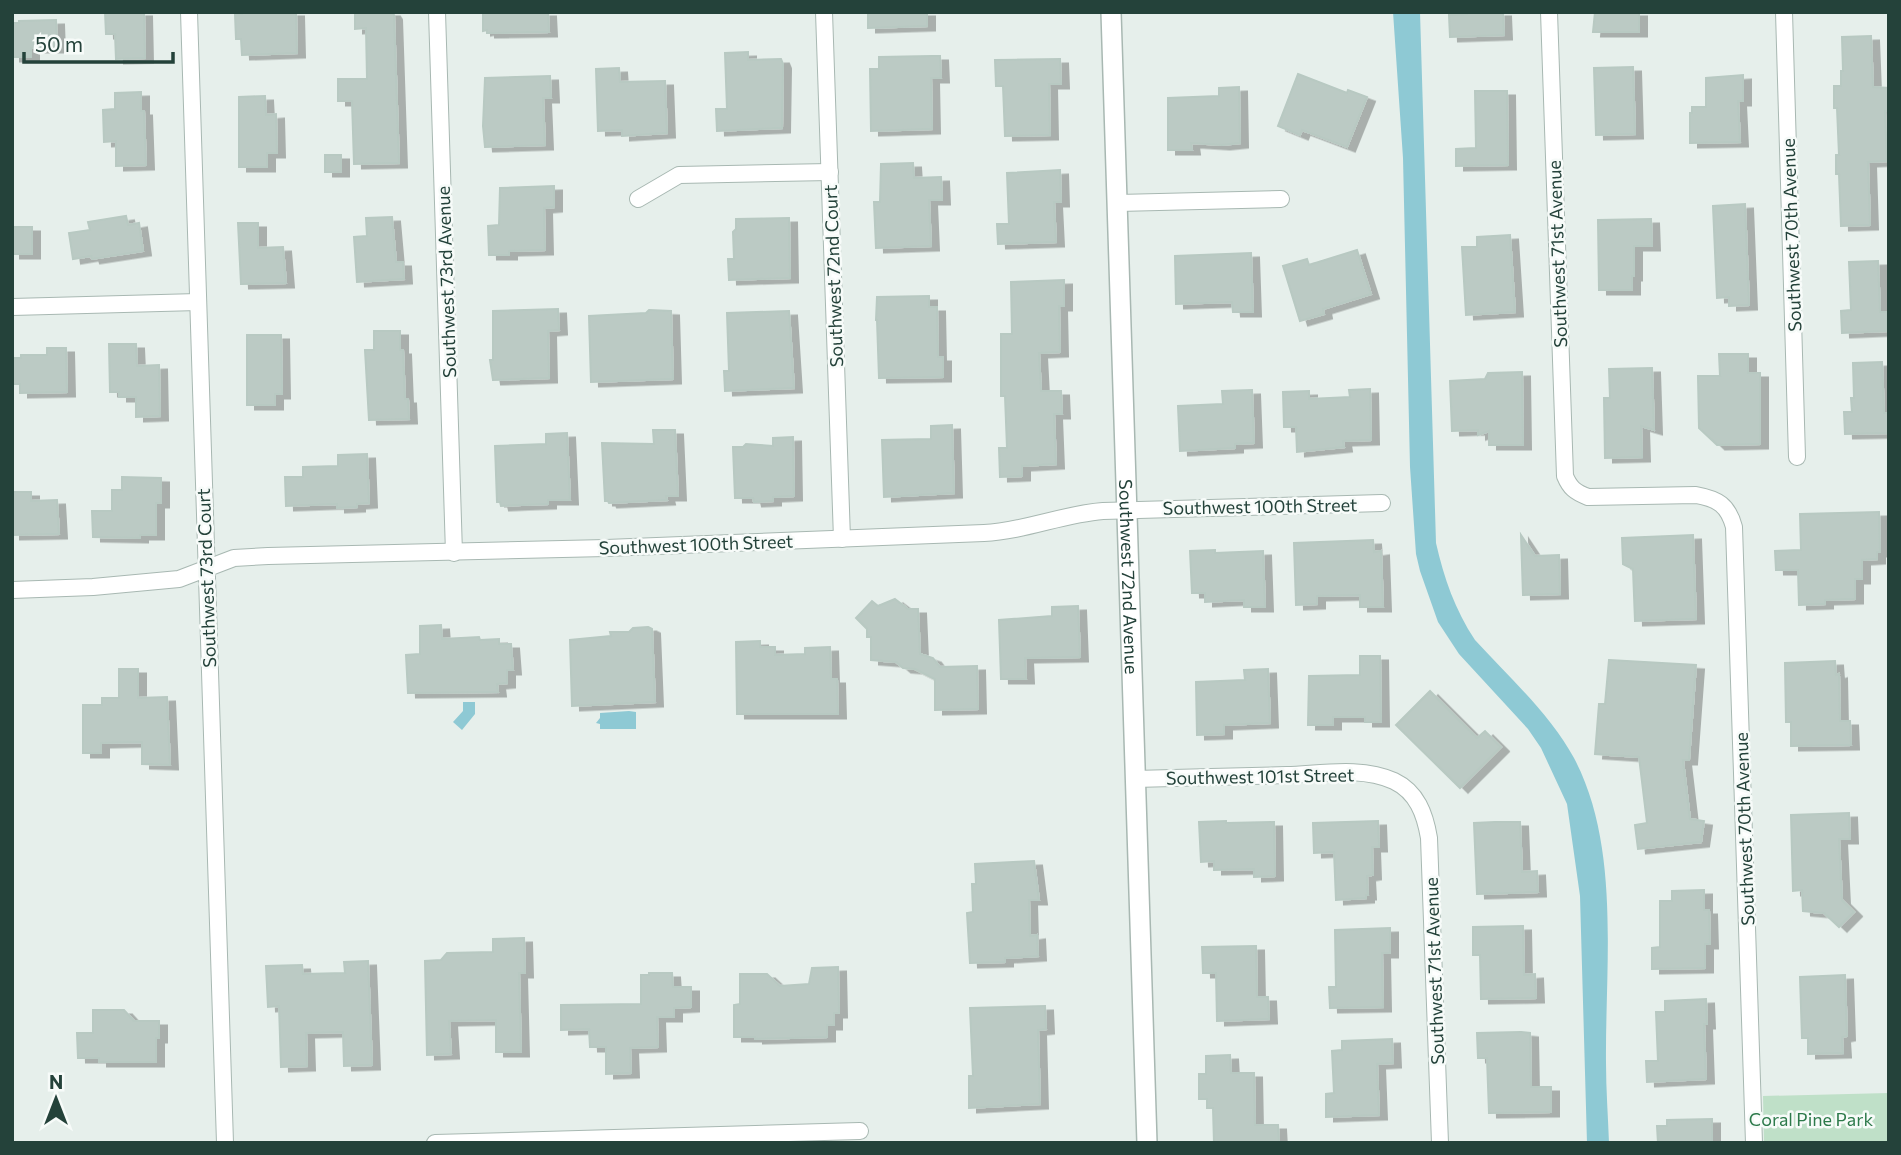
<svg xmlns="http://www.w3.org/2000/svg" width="1901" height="1155" viewBox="0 0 1901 1155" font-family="Commissioner,sans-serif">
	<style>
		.green { fill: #bfe0c8 }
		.water { fill: #8ec9d4 }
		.building { fill: #bbcac4; stroke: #b8c9c2; stroke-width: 2; filter: url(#shadow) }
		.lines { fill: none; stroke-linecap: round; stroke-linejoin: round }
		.minor-casing { stroke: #a8b8b2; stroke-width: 18 }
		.tertiary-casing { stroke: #a8b8b2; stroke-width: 22 }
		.minor { stroke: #fff; stroke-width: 16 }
		.tertiary { stroke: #fff; stroke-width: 19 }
		.labels { text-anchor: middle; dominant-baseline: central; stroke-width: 5; stroke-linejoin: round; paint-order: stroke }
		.street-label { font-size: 18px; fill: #24423a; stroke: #f7fbf9 }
		.park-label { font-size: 18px; fill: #2d7a4b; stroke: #f7fbf9 }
	</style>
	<defs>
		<filter id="shadow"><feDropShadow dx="8" dy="4.5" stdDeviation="0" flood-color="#0004"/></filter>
	</defs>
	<rect width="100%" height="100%" fill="#e6efeb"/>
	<polygon class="green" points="1889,1093 1889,1143 1764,1143 1763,1096"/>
	<g class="water">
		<path d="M1393,12h27l16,531c8,35 19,67 39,97 34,37 75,74 99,118 47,89 31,207 32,305 0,26 2,53 3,80h-22l-7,-247 -13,-92 -26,-56 -13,-19 -69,-75 -21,-32 -18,-51 -4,-17 -6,-87 -7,-309z"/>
		<polygon points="463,702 475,702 475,714 462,730 453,722 463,711"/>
		<polygon points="629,711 636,712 636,729 600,729 600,724 596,723 600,718 600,713"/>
	</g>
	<g class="building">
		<polygon points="105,12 144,12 145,58 116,59 115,34 106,34"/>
		<polygon points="242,12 296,12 297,53 242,55 241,39 236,39 235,14 242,14"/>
		<polygon points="355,12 392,12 394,15 399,163 354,164 352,101 338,101 338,79 367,79 366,28 355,29"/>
		<polygon points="483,12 548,12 549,32 487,33 487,30 483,31"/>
		<polygon points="868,12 927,12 927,26 868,28"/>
		<polygon points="1467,12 1503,12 1504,35 1450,37 1449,15 1467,14"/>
		<polygon points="1595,12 1639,12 1639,32 1593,32"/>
		<polygon points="56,20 57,48 31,48 31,57 12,57 12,23 19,23 19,21"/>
		<polygon points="1871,36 1873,87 1889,88 1889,111 1885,111 1887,161 1868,162 1870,225 1841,226 1839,174 1836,174 1836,155 1839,155 1837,108 1834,108 1834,86 1841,86 1841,71 1843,71 1842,37"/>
		<polygon points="748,52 748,60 781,59 783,64 782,128 717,131 716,109 727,109 725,53"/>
		<polygon points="932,56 940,56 941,78 931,78 932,129 871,131 870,69 879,69 879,57"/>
		<polygon points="1060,59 1061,84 1049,84 1050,135 1005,136 1003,86 996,86 995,60"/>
		<polygon points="1633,67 1635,134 1596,135 1594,68"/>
		<polygon points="619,68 620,82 665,81 667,133 622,136 622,130 598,131 596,69"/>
		<polygon points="1298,74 1347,93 1348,90 1367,97 1347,147 1302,130 1300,135 1278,126"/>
		<polygon points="1743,75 1743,101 1738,101 1740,142 1690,143 1690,113 1692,113 1692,107 1706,107 1706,78"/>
		<polygon points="550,76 551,98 543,98 545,145 485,147 483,126 485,78"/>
		<polygon points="1239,87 1240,143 1222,145 1191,143 1192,150 1168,150 1168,98 1219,96 1219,88"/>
		<polygon points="1475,91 1507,91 1508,165 1456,166 1456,149 1476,148"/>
		<polygon points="141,92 141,111 144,111 146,165 116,166 116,141 104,142 103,110 115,109 115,93"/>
		<polygon points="265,96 266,115 276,114 277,153 267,153 267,167 239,167 239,97"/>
		<rect x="325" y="155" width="16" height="17"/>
		<polygon points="913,163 914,178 941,177 942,200 929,200 931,246 876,248 874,202 880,202 881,164"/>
		<polygon points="1060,170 1061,202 1054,202 1056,242 998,244 997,224 1009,224 1007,173"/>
		<polygon points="554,186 554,207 544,208 545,250 509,251 509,255 489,255 488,226 499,225 500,188"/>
		<polygon points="1745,204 1749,305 1729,306 1729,297 1717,298 1713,206"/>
		<polygon points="126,216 128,225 139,223 143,251 92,259 91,256 73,259 69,233 90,230 88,222"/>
		<polygon points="392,217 396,262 403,262 404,279 357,282 354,237 367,236 366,218"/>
		<polygon points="789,218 790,278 729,280 728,259 734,259 733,232 736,229 736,219"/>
		<polygon points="1651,219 1652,246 1634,246 1634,276 1632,276 1632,290 1599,290 1598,220"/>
		<polygon points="238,223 258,223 258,248 283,247 286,283 241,284"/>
		<rect x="12" y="227" width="20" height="27"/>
		<polygon points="1510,235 1515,312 1466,315 1462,247 1477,247 1477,237"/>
		<polygon points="1357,250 1371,294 1323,309 1324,314 1300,321 1283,266 1307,259 1309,265"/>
		<polygon points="1251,253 1253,312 1233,312 1232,302 1176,304 1175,256"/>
		<polygon points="1878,261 1880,312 1887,312 1887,331 1842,333 1841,311 1851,310 1849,262"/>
		<polygon points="1064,280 1064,306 1059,306 1060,352 1039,353 1041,391 1061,391 1062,414 1054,414 1056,464 1022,466 1022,476 1000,477 999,448 1007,448 1005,396 1001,396 1001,334 1012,334 1011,282"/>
		<polygon points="929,296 929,307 937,307 938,357 943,357 943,377 879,378 877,320 876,320 877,297"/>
		<polygon points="558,309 559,330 548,331 549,378 493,380 490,360 493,360 493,311"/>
		<polygon points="649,310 671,311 673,379 591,382 589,316 646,313"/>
		<polygon points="789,311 794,388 725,391 724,371 729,371 727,313"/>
		<polygon points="374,331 400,331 400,350 403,350 405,399 408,399 409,419 369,420 365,350 374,350"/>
		<polygon points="247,335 281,335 282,394 275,394 275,405 247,405"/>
		<polygon points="109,344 136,344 137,366 159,365 160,416 136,417 136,397 119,397 119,392 110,392"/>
		<polygon points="47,348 66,348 67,392 20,393 20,384 12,384 12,358 21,358 21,355 47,355"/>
		<polygon points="1719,354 1748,354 1748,373 1760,373 1760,444 1717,445 1699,428 1698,376 1720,376"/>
		<polygon points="1882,362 1884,413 1889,413 1889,433 1845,434 1844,412 1852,412 1851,398 1854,398 1853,363"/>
		<polygon points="1652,368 1654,430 1641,426 1642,457 1605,458 1604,398 1610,398 1609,369"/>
		<polygon points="1522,372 1523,445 1489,445 1489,431 1478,435 1478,430 1452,431 1450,381 1485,379 1488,373"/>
		<polygon points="1370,389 1371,440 1343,441 1344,447 1297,452 1296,427 1284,427 1283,392 1309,391 1309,399 1350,397 1349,390"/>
		<polygon points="1252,390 1254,443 1235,444 1235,448 1180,451 1178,406 1223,404 1222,391"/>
		<polygon points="952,425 954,493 884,497 882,440 931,439 931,426"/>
		<polygon points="653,430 675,430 678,496 666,496 667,500 609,503 608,501 605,501 602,443 654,444"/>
		<polygon points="567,433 570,500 548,500 548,504 521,505 501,506 500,502 497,502 495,446 546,444 546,434"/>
		<polygon points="793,437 794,496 773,497 773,501 754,502 753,498 735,498 733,447 743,447 746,444 773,446 773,438"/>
		<polygon points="367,454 369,503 357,504 357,507 337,508 337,504 286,506 285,477 303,477 303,467 338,466 338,455"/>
		<polygon points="122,477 161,478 161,503 156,503 156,535 140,535 140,538 93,537 92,511 112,511 112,490 122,490"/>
		<polygon points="12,492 31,492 31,501 57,500 59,534 12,535"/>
		<polygon points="1879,512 1880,552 1877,552 1877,559 1862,560 1862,579 1855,579 1855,599 1825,600 1825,604 1799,605 1798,570 1776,570 1775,551 1801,550 1800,514"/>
		<polygon points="1521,535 1535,556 1559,555 1560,594 1523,595"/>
		<polygon points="1693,535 1696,619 1635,621 1633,569 1623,564 1622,538"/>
		<polygon points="1373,540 1374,552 1381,551 1383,607 1360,607 1360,595 1317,596 1317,604 1296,605 1294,543"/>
		<polygon points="1215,550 1215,553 1263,551 1265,607 1244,607 1244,600 1205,602 1205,593 1192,593 1190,551"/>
		<polygon points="895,599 908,609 918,609 920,654 933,658 940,667 977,666 978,709 935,710 935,679 915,669 903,668 896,662 871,660 871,637 867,637 867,629 856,618 872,601 878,606"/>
		<polygon points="1078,606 1080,657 1025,658 1026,679 1001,679 999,620 1052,616 1052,607"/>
		<polygon points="441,625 442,639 479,637 480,640 499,639 499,644 511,644 513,670 507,670 507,683 497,684 498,692 408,693 406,655 420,654 420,626"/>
		<polygon points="648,627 652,629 655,702 572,706 570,640 611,636 610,632 629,632 633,628"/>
		<polygon points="760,641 760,647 775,647 775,655 805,654 805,648 830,647 831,679 837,679 838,714 737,714 736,642"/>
		<polygon points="1360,656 1380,656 1381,722 1365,722 1365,717 1333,717 1333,725 1308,725 1309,676 1360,675"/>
		<polygon points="1609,660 1696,665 1689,760 1683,760 1690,819 1704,821 1701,842 1638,849 1635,825 1647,823 1639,757 1595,754 1599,704 1605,704"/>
		<polygon points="1835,661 1836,675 1839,674 1840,721 1850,721 1851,745 1791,746 1791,722 1786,722 1785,663"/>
		<polygon points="119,669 138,669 138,698 167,697 170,765 142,764 142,742 101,743 101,753 83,753 83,705 102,705 102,698 119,698"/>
		<polygon points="1268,669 1270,723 1224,725 1224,734 1197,735 1196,682 1245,680 1244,670"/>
		<polygon points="1430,691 1477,738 1485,731 1501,747 1460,788 1396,725"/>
		<polygon points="1849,813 1850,839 1839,839 1842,900 1854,912 1839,927 1824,913 1803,911 1802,890 1793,891 1791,815"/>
		<polygon points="1226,821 1226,823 1274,822 1275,876 1254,877 1254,869 1214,870 1214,861 1201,862 1199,822"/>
		<polygon points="1378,821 1379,847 1372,847 1373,875 1367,876 1368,895 1366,895 1366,898 1336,900 1334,852 1314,853 1313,823"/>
		<polygon points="1495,822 1520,822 1522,872 1537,871 1538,892 1477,894 1474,823"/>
		<polygon points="1034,861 1039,900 1029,900 1030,936 1037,935 1038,956 1005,958 1005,962 970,963 967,913 973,912 972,884 976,884 975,864"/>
		<polygon points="1704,890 1704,910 1709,910 1710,944 1705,944 1705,968 1652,969 1652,948 1660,947 1660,901 1672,901 1672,891"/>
		<polygon points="1523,926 1524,975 1535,974 1536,998 1481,999 1480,955 1473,955 1473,927"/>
		<polygon points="1390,928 1390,953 1382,953 1383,1007 1330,1008 1329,987 1336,987 1335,930"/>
		<polygon points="524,938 525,973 519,973 521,1052 496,1052 496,1020 449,1021 451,1054 427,1055 425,961 441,960 447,953 493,952 493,939"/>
		<polygon points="1256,946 1257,997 1268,997 1269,1019 1217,1021 1216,973 1203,973 1202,947"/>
		<polygon points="368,961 372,1065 344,1066 343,1032 306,1033 307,1066 281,1067 279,1006 268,1007 266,966 302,965 303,974 345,973 344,962"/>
		<polygon points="838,967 839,1013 834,1013 834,1025 827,1025 827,1037 755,1039 755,1037 734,1037 734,1005 740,1004 740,974 767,974 780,986 809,984 812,968"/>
		<polygon points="649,973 672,973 673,987 691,987 691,1007 674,1008 674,1017 657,1017 658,1047 630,1048 631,1073 606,1074 606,1047 590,1047 589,1029 561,1030 561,1005 641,1004 641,975 649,975"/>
		<polygon points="1845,975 1847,1036 1842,1037 1843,1053 1808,1054 1808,1038 1802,1038 1800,977"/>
		<polygon points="1706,999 1707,1024 1704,1024 1706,1079 1647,1082 1646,1061 1658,1061 1656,1012 1665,1012 1665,1001"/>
		<polygon points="1045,1006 1046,1029 1038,1030 1040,1104 969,1108 969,1076 973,1076 970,1008"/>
		<polygon points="93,1010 124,1010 134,1021 159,1021 159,1038 156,1038 156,1062 99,1062 99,1058 78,1058 77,1033 93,1033"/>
		<polygon points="1521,1032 1530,1033 1531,1087 1551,1087 1551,1112 1489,1113 1487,1058 1478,1058 1477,1033"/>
		<polygon points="1392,1039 1393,1063 1377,1064 1379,1115 1326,1117 1326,1094 1334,1093 1332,1051 1342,1050 1342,1041"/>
		<polygon points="1230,1055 1231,1073 1254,1073 1255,1125 1278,1125 1279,1143 1214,1143 1213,1108 1207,1108 1207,1099 1199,1099 1199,1074 1206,1074 1206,1056"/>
		<polygon points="1712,1119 1712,1143 1658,1143 1657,1126 1667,1126 1667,1120"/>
	</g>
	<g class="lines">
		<defs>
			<g id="minor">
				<polyline points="189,12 225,1143"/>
				<polyline points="437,12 454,553"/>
				<polyline points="824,12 842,539"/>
				<path d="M1549,12l16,464c5,12 10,16 23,21l108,-2c22,4 32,10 38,32l20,616"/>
				<polyline points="1784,12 1797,457"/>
				<polyline points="638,199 679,175 830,172"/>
				<polyline points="1118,203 1281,199"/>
				<polyline points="12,307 198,302"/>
				<path d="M12,590l81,-3 86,-8 55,-21 34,-2 338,-8 378,-15c41,-2 79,-19 119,-22l279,-8"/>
				<path d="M1135,779c51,-1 101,-3 152,-4 33,-1 75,-9 107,6 23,11 31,33 35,57l11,305"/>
				<polyline points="435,1143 860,1131"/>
			</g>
			<g id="tertiary">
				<path id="s1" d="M1111,12l36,1131"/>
			</g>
		</defs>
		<use href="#minor" class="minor-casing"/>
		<use href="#tertiary" class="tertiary-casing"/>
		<use href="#minor" class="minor"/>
		<use href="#tertiary" class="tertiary"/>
	</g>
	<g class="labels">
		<g class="street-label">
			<text transform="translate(1791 235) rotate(-92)">Southwest 70th Avenue</text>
			<text transform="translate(1557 254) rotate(-92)">Southwest 71st Avenue</text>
			<text transform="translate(833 276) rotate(-92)">Southwest 72nd Court</text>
			<text transform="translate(446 282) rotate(-92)">Southwest 73rd Avenue</text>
			<text transform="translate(1260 506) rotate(-1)">Southwest 100th Street</text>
			<text transform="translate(696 544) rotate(-2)">Southwest 100th Street</text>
			<text stroke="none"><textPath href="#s1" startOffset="565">Southwest 72nd Avenue</textPath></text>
			<text transform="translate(206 578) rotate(-92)">Southwest 73rd Court</text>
			<text transform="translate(1260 776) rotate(-1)">Southwest 101st Street</text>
			<text transform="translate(1744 829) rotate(-92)">Southwest 70th Avenue</text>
			<text transform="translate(1434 971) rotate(-92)">Southwest 71st Avenue</text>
		</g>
		<g class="park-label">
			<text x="1811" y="1119">Coral Pine Park</text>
		</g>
	</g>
	<rect width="1901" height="1155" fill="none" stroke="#24423a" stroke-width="28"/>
	<g transform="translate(56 1099)" stroke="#f7fbf9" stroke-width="5" paint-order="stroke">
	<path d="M0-5L12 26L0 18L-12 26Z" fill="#24423a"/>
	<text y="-10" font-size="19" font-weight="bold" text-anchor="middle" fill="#24423a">N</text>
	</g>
	<path d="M24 52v10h149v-10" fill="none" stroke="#24423a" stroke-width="3.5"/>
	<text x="35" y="52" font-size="21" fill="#24423a" stroke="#f7fbf9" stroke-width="5" paint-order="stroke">50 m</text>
</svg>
